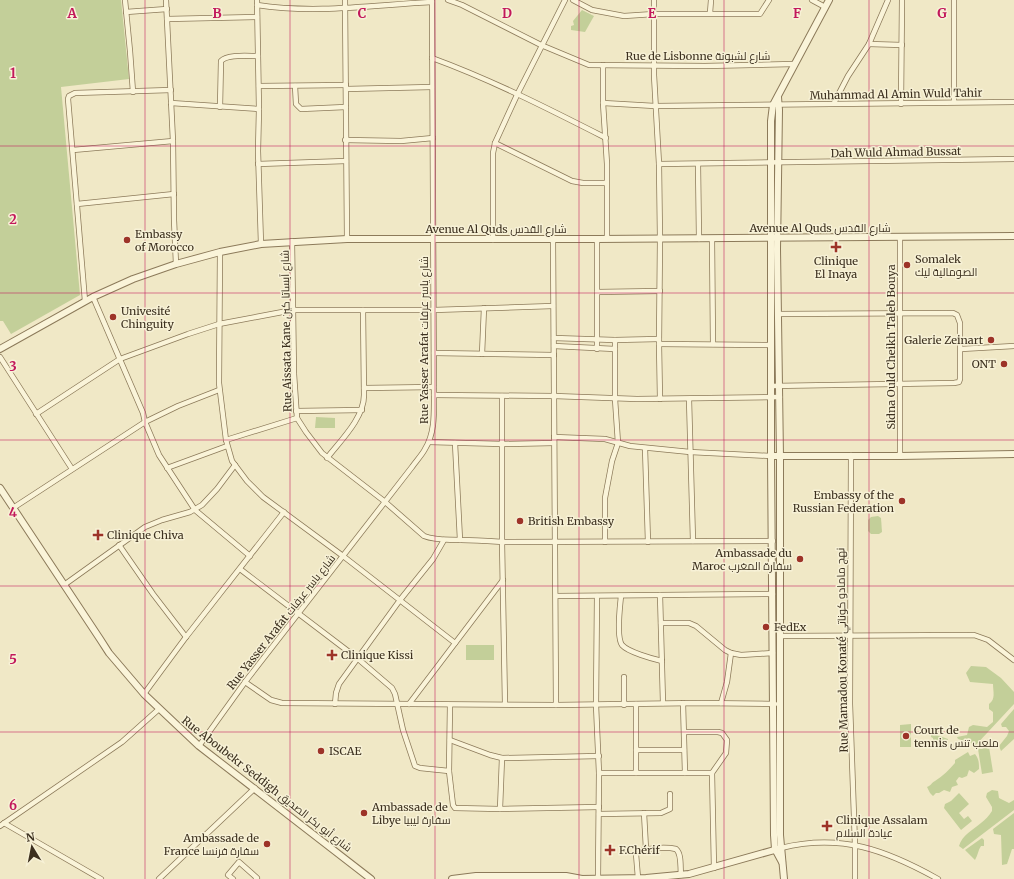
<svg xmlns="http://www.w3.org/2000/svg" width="1014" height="879" viewBox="0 0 1014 879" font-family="Merriweather,Cairo,serif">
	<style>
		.green { fill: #c3cf99 }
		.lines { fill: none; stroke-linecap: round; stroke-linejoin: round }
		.minor-casing { stroke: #8c7a5a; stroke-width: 6 }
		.tertiary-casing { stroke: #8c7a5a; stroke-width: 8 }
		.minor { stroke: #faf4d9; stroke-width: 4.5 }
		.tertiary { stroke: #faf4d9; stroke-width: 6 }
		.grid { fill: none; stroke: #c2185b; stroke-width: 1; stroke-opacity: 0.55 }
		.poi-dot { fill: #9d3328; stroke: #f7f1d6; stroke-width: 1.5 }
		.labels { text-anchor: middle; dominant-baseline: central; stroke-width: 3; stroke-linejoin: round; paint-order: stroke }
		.street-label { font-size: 11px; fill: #3c301f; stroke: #f7f1d6 }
		.poi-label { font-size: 11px; fill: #3c301f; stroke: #f7f1d6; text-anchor: start }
		.grid-label { font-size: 13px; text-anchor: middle; font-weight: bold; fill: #c2185b; stroke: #f7f1d6; stroke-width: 3; stroke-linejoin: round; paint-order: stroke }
	</style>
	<rect width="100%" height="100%" fill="#f0e8c6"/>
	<g class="green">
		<polygon points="0,0 121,0 129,79 61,87 80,295 11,334 3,321 0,321"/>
		<polygon points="582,10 594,16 585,32 571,30 571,26 574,25 573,21"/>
		<polygon points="316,417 335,418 335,428 315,428"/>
		<polygon points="878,516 881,518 882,532 879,534 871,534 868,531 868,520 871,517"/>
		<rect x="466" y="645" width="28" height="15"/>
		<path d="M971,666l15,1 15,11 13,14v12l-40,43 -3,-4 -13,-4 -1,-2 10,-2 2,-8 4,-2 14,2 6,-5v-10l-4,-3v-5c7,-5 4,-12 4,-20l-23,-2 -4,-9z"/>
		<polygon points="1014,709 1014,739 1001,751 999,746 1007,736 1009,731 1006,727 1002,727 1001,724"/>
		<polygon points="911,724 911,747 900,747 900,725"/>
		<polygon points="931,733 948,739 947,744 933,743 933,738 931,737"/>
		<polygon points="989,747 993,772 982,774 978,749"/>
		<path d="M968,752l2,4 5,-2c4,5 4,9 4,15l-5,4 -5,-3 -2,6 -5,2 -3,-1 -3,4 2,4 -6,2 -2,5 -6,-2 -5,3h-3l-3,3 -3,-3 -3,-6c5,-2 4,-4 8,-6 8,-5 14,-11 20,-18v-3z"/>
		<path d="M992,790l6,1 1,7 10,5 5,-3v10l-51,39 -4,-3c3,-11 14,-16 22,-23 4,-3 8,-7 11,-12v-4l-6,-10 1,-4z"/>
		<polygon points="959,793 969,804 959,813 964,819 968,816 972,821 961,830 944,808 945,804 951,801"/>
		<polygon points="1014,813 1014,849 1012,849 1007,864 1002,865 1001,835 994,834 993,829"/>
		<path d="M982,838l2,2v6h-3c-3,4 -3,9 -6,14l-10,-10z"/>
	</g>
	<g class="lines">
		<defs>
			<g id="minor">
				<polyline points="125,0 130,51 133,92"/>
				<polyline points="166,0 173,141 174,220 176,264"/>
				<polyline points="257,0 259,109 258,151 261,244"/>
				<polyline points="345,0 347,239"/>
				<polyline points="448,0 462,5 541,45 589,65 705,66 794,64"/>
				<polyline points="573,0 592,10 624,16 654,14 760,14 769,0"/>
				<polyline points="654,0 654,75 659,164 660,239 659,344 660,399"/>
				<polyline points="812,0 825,7"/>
				<polyline points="954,0 954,102"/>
				<path d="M257,5c58,9 117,0 175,-3"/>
				<polyline points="126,12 167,9"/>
				<polyline points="710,13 711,0"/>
				<polyline points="167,19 257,17"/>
				<polyline points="869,44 902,45"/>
				<path d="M432,58c60,22 117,51 174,80"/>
				<polyline points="603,65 603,103 607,164 607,239"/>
				<polyline points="259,86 346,85"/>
				<polyline points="295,86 296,104 301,109 346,107"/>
				<polyline points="346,89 432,87"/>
				<polyline points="171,103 259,109"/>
				<polyline points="603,103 655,106 1014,102"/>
				<polyline points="834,103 848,76 869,44 888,0"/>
				<polyline points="901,104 902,0"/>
				<path d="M220,107l1,-46c6,-7 27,-5 37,-5"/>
				<polyline points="345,140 401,141 433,138"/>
				<polyline points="495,143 572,181 583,183 606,183"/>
				<polyline points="73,150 173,141"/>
				<polyline points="258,164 346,161"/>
				<polyline points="659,164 1014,159"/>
				<polyline points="698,164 699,239"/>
				<polyline points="77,204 174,194"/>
				<polyline points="900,237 900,456"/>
				<polyline points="597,239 597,349"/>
				<polyline points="712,239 713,344"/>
				<polyline points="493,240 493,153 495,143 517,95 565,0"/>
				<polyline points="553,240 556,705"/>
				<path d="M292,241l2,133 3,44 9,14 16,21 62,48 40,35c13,5 24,3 37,4 14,0 27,1 41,2l271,-1"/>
				<polyline points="220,252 219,383 226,440 232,461 247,481 263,497 343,556 455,643"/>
				<polyline points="597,292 660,291"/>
				<polyline points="93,297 143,413 145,422 159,455 195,510 250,556"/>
				<polyline points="85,301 68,99 69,96 75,93 171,90"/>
				<polyline points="554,338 615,340 659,339"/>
				<polyline points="659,344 771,345"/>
				<polyline points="554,346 615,349"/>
				<polyline points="961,349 1014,346"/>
				<polyline points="434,353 554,355"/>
				<polyline points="482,354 484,308"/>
				<polyline points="0,357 72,469"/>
				<polyline points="772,386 954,383 959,382 960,379 960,323 957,315 953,313 778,314"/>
				<polyline points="364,388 434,387"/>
				<polyline points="434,395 554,396 637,399 780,397"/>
				<polyline points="502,396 502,542 505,704"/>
				<polyline points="689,399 693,541"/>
				<polyline points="296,411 362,410"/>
				<polyline points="36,414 120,359 188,334 219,324 293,310 434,310 553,306"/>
				<polyline points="554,437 605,439 630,446 690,452 771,456"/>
				<polyline points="226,440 297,418"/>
				<polyline points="429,442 502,444 554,443"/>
				<polyline points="455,443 460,540"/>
				<polyline points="645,448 648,542"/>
				<polyline points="851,455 850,704 855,845 855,879"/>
				<path d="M327,458c14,-18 37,-40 37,-63l-1,-85"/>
				<polyline points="167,468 227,446"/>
				<polyline points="13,508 145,422 178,406 219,390"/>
				<polyline points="605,542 605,498 612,461 618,443 615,399 615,340"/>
				<polyline points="119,545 153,594 186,637"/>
				<polyline points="240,569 357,658 392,688 395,694 403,730 415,766 420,768 449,771"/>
				<polyline points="64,585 145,527 162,520 190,512 202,505 217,489 235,465"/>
				<polyline points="660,595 663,703"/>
				<polyline points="556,596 773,594"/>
				<polyline points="597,596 596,705 599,773 598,878"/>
				<path d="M621,596c-1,10 -5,41 1,49 6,7 31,14 40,16"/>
				<polyline points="661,623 689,623 696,626 725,650 731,653 741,655 773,653"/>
				<polyline points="781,636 974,635 988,640 1014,660"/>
				<polyline points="624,677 624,705"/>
				<polyline points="245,682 271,700 282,703 556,705 698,703 775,704"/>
				<polyline points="144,694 186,637 284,512"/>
				<polyline points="683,703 685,773"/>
				<polyline points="721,703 727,682 731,653"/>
				<polyline points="335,704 336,693 339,684 400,600 433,559 444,540"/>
				<polyline points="409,704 503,580"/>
				<polyline points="450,705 449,771 453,805 455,808 500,809 599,807"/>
				<polyline points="684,732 718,732 722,733 727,740 726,753 712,773 714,868"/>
				<polyline points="450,740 490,755 502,758 599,756"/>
				<path d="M199,746l46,-64 167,-215c4,-6 10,-12 13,-18 10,-16 9,-36 9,-54l-2,-395"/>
				<polyline points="636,750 684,750"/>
				<polyline points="599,773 712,773"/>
				<polyline points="636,773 636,704"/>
				<polyline points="500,809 502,758"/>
				<polyline points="644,813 646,849"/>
				<polyline points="599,814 661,813 670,809 670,794"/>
				<polyline points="4,823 101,879"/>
				<polyline points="0,826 122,742 159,709"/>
				<path d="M781,848c60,-15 105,2 157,31"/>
				<path d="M638,878l-2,-24c5,-7 32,-7 40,-5 6,5 4,18 5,26"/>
				<polyline points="159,879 255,788"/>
				<polyline points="233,879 228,875 239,862 257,878 256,879"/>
			</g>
			<g id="tertiary">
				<polyline points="778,97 779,110 777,249 780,456 780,835 784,879"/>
				<polyline points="0,349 93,297 133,279 176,264 220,252 261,244 347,239 597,239 1014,236"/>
				<polyline points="771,456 900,456 1014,454"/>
				<polyline points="0,488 100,639 109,653 144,694 199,746 371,879"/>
				<polyline points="782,862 775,849 774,835 771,456 771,121 773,105 829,0"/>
				<polyline points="452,879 476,876 566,876 582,879"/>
				<polyline points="580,879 646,878 689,874 778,849"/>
			</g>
		</defs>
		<use href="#minor" class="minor-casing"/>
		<use href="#tertiary" class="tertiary-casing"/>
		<use href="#minor" class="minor"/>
		<use href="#tertiary" class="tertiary"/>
	</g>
	<path class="grid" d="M145,0v879M290,0v879M435,0v879M579,0v879M724,0v879M869,0v879M0,146h1014M0,293h1014M0,440h1014M0,586h1014M0,732h1014"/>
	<g class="poi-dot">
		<circle cx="127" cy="240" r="4"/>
		<path d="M834 241h4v4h4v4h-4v4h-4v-4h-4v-4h4z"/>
		<circle cx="907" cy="265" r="4"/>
		<circle cx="113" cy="317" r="4"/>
		<circle cx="991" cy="340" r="4"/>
		<circle cx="1004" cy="364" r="4"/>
		<circle cx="902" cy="501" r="4"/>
		<circle cx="520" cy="521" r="4"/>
		<path d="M96 529h4v4h4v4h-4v4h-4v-4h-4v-4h4z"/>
		<circle cx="800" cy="559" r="4"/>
		<circle cx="766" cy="627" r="4"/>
		<path d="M330 649h4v4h4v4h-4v4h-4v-4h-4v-4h4z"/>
		<circle cx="906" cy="736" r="4"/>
		<circle cx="321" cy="751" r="4"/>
		<circle cx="364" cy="813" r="4"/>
		<path d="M825 820h4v4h4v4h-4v4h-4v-4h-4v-4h4z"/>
		<circle cx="267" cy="844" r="4"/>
		<path d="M608 844h4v4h4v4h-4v4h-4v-4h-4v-4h4z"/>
	</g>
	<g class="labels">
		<g class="street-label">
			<text x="698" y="56">Rue de Lisbonne شارع لشبونة</text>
			<text transform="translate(896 94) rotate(-1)">Muhammad Al Amin Wuld Tahir</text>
			<text transform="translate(896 152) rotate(-1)">Dah Wuld Ahmad Bussat</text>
			<text x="820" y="228">Avenue Al Quds شارع القدس</text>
			<text x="496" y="229">Avenue Al Quds شارع القدس</text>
			<text transform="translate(286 331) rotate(-91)">Rue Aissata Kane شارع آيساتا كين</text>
			<text transform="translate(424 340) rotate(-90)">Rue Yasser Arafat شارع ياسر عرفات</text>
			<text transform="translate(891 347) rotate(-90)">Sidna Ould Cheikh Taleb Bouya</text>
			<text transform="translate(281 622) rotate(-52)">Rue Yasser Arafat شارع ياسر عرفات</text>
			<text transform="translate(842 650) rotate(-91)">Rue Mamadou Konaté نهج مامادو كوناتي</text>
			<text transform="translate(267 784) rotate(38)">Rue Aboubekr Seddigh شارع أبو بكر الصديق</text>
		</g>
		<g class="poi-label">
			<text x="135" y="234">Embassy<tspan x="135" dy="13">of Morocco</tspan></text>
			<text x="915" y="259">Somalek<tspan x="915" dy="13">الصومالية ليك</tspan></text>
			<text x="836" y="261" text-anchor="middle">Clinique<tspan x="836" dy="13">El Inaya</tspan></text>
			<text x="121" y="311">Univesité<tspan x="121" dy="13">Chinguity</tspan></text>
			<text x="983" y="340" text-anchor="end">Galerie Zeinart</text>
			<text x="996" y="364" text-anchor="end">ONT</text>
			<text x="894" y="495" text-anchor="end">Embassy of the<tspan x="894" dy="13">Russian Federation</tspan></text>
			<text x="528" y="521">British Embassy</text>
			<text x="107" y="535">Clinique Chiva</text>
			<text x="792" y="553" text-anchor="end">Ambassade du<tspan x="792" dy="13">Maroc سفارة المغرب</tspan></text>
			<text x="774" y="627">FedEx</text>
			<text x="341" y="655">Clinique Kissi</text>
			<text x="914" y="730">Court de<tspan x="914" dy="13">tennis ملعب تنس</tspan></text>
			<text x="329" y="751">ISCAE</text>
			<text x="372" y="807">Ambassade de<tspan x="372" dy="13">Libye سفارة ليبيا</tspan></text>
			<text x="836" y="820">Clinique Assalam<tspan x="836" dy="13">عيادة السلام</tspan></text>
			<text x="259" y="838" text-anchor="end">Ambassade de<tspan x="259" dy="13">France سفارة فرنسا</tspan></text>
			<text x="619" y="850">F.Chérif</text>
		</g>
	</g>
	<g class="grid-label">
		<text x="72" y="18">A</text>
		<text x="217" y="18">B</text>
		<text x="362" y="18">C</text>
		<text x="507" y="18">D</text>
		<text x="652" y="18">E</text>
		<text x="797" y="18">F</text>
		<text x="942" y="18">G</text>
		<text x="13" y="78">1</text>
		<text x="13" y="224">2</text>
		<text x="13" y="371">3</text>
		<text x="13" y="517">4</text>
		<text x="13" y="664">5</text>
		<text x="13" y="810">6</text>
	</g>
	<g transform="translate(32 847) rotate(350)" stroke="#f7f1d6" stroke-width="3" paint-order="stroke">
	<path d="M0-3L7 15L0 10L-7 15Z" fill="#3c301f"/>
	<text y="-6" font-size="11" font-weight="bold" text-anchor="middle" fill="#3c301f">N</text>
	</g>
</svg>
